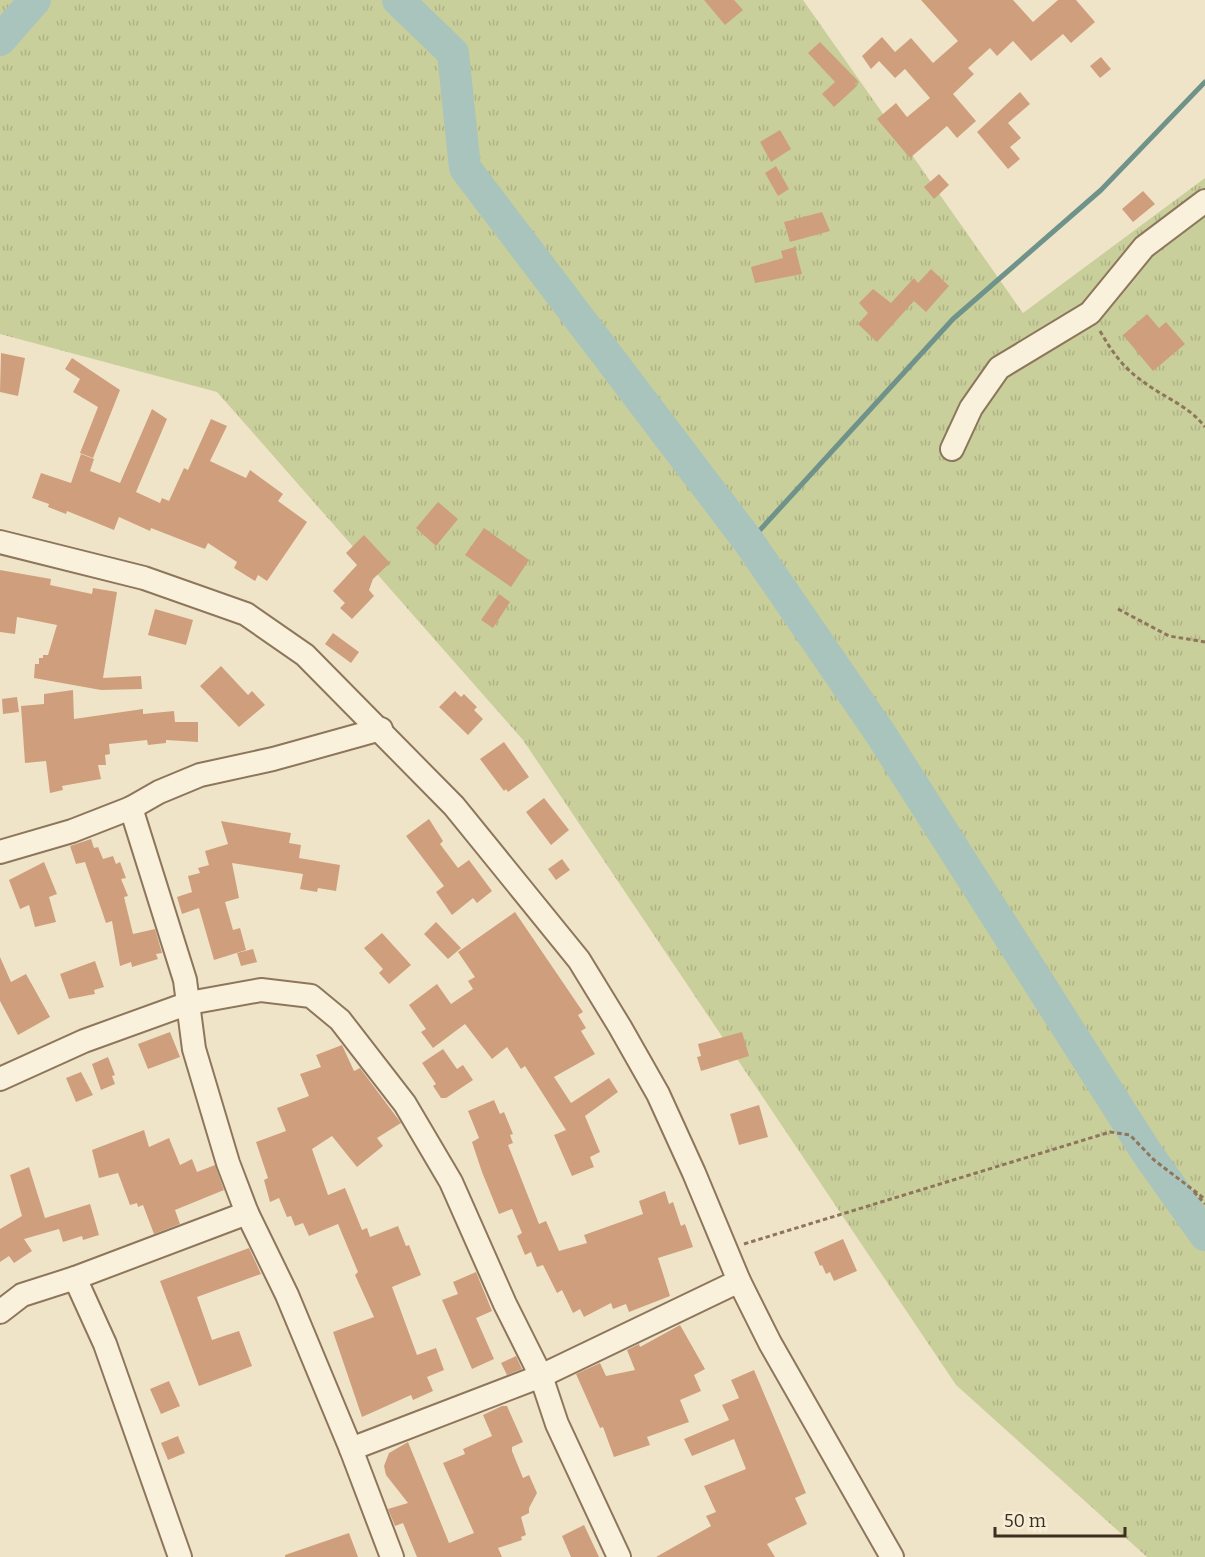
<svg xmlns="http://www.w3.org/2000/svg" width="1205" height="1557" viewBox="0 0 1205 1557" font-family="Bitter,serif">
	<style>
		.grass { fill: url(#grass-tufts) }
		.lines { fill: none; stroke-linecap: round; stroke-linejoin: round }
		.stream { stroke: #6f938a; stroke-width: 5 }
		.river { stroke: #a9c4bc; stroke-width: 32 }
		.building { fill: #cf9f7d }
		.minor-casing { stroke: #8d765c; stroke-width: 26 }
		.path { stroke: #8d765c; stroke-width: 3; stroke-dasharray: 4.5 3; stroke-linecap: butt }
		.minor { stroke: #faf1dc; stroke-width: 22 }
	</style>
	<defs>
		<pattern id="grass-tufts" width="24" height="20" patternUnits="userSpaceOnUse" patternTransform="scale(1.5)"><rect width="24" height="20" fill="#c9cf9b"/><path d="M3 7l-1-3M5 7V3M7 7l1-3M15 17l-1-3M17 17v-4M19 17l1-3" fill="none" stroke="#aeb285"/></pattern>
	</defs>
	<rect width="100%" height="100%" fill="#f0e4c8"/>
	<polygon class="grass" points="0,0 803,0 1023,313 1205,178 1205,1557 1147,1557 956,1385 523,740 217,392 0,334"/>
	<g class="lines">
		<polyline class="stream" points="749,542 953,319 1101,190 1205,82"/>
		<g class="river">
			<polyline points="398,0 453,53 465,168 749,542 880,733 1147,1153 1205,1235"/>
			<polyline points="0,40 35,0"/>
		</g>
	</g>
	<g class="building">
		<polygon points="704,0 734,0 743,10 725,25"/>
		<polygon points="921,0 1013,0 1033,22 1058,0 1076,0 1095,22 1071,43 1063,34 1031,61 1013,41 997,56 990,48 968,68 974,74 953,94 976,121 957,138 947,126 910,158 877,119 896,103 907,117 930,98 905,69 895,78 879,61 871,69 862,56 882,37 895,52 911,38 933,63 958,41"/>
		<polygon points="820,42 858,81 855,84 857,86 834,107 822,94 835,82 808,53"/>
		<polygon points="1101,57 1111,69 1100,78 1090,66"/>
		<polygon points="1020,92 1030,104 1008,123 1021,138 1010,147 1020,159 1008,169 977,132"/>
		<polygon points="780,130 791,149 771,162 760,142"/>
		<polygon points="776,166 789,189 778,196 765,173"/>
		<polygon points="939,174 949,185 934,199 924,187"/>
		<polygon points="1143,191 1155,204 1133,222 1122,209"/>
		<polygon points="822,212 830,231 790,242 784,222"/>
		<polygon points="795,247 802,274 755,283 751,267 783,258 781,251"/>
		<polygon points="931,269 949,286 926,312 914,301 877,342 858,324 868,313 859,303 873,289 891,303 914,278 918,283"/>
		<polygon points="1147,314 1159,328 1166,322 1185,344 1153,371 1123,335"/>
		<polygon points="1,353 25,358 18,396 0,392"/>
		<polygon points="72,358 120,390 93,458 80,453 98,407 73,392 80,379 65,369"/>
		<polygon points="152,409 167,419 136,492 160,503 162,498 169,501 184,468 188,470 211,419 227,426 210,461 246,478 250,470 283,494 278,501 307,522 267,581 258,575 255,581 234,568 237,562 208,543 205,549 151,528 150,531 119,517 114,530 67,511 66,514 48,507 49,504 32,498 41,473 71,483 81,454 94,459 90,471 120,483"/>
		<polygon points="438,502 458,519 436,546 416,528"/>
		<polygon points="484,528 529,560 511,587 465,555"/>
		<polygon points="364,535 390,563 373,579 369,590 374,596 352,619 340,608 345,603 333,591 357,565 346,553"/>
		<polygon points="0,570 51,579 50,585 92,594 93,588 117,592 103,678 141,676 142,689 101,690 34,678 35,664 39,664 39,658 43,658 43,655 48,655 57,625 17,617 15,634 0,632"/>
		<polygon points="499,594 510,602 493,628 481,620"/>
		<polygon points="155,609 193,620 186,645 148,635"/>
		<polygon points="333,633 359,652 351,663 325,644"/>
		<polygon points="221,666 248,695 252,691 265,705 239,727 200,686"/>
		<polygon points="73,690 74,719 143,709 143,714 174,711 175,722 198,722 198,742 166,740 166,743 148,745 147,740 109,744 110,754 105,755 106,765 98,765 101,779 62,786 63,790 50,793 46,761 25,763 21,706 44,704 44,694"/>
		<polygon points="455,691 461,697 464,694 477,707 474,710 483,719 468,735 439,707"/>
		<polygon points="17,697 19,712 3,714 2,699"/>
		<polygon points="504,742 529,777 508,792 506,789 504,791 480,759"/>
		<polygon points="544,798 569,830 551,845 526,812"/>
		<polygon points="429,819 443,841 440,844 458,868 469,860 492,891 477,903 473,898 452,915 436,892 444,886 406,836"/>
		<polygon points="221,821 291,833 289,843 301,845 299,858 340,865 336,891 318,888 317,892 300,889 303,874 232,863 239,898 225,902 233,930 240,928 246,950 214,960 199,908 182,914 177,897 192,892 188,876 200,873 198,868 209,865 205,851 228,844"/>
		<polygon points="91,839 94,848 98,847 103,859 113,856 116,864 120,862 126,878 121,879 128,896 124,897 133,934 155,929 162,953 156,954 158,959 132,967 131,962 120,966 112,921 106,923 85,862 76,864 70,846"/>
		<polygon points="562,859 570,870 556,880 548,869"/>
		<polygon points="44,862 57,894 49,897 56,922 35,927 29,905 20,909 9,880"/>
		<polygon points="515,912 583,1012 578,1015 586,1028 581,1031 595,1054 554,1077 571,1103 609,1078 618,1092 585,1116 600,1152 590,1157 594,1167 572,1176 554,1135 566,1130 525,1066 521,1069 507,1047 492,1059 465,1024 433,1048 421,1032 426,1029 409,1005 437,984 451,1004 473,989 468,981 475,977 458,952"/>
		<polygon points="436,922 461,948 448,959 424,934"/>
		<polygon points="382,933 411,965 389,984 379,973 383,969 364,948"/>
		<polygon points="253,949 257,962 241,966 237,953"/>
		<polygon points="0,957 11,982 26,974 50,1017 18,1035 0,1001"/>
		<polygon points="95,961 104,987 94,990 95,994 69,999 60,974"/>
		<polygon points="170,1032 180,1057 148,1069 138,1044"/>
		<polygon points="742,1032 749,1056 701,1071 697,1057 701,1056 698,1044"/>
		<polygon points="342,1045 354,1071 360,1068 401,1123 377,1138 383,1146 357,1167 332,1136 312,1149 328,1195 345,1188 362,1230 367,1228 370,1237 398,1226 406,1246 409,1245 421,1275 392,1287 417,1355 436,1348 444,1370 427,1377 433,1391 413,1400 411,1395 362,1417 333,1332 374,1317 355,1275 358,1272 338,1224 309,1236 303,1223 295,1226 291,1216 287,1217 279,1198 270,1202 264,1180 268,1178 256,1142 286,1131 277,1108 309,1096 300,1074 321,1067 316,1055"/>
		<polygon points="443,1049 457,1069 463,1065 473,1080 446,1098 441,1098 433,1086 436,1084 422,1063"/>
		<polygon points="108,1057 115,1075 112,1076 115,1084 101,1090 92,1064"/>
		<polygon points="81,1072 93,1095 76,1102 66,1078"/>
		<polygon points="494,1100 500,1114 504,1112 513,1134 510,1135 513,1143 508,1145 539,1224 546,1221 559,1251 587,1243 584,1235 643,1214 639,1201 665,1191 669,1204 673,1202 681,1226 685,1224 693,1247 658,1258 670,1296 629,1312 626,1304 613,1309 611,1303 584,1317 580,1309 573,1313 562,1290 557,1293 543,1265 537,1267 531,1252 525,1255 517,1236 522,1233 512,1209 499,1214 482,1172 472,1142 479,1138 468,1111"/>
		<polygon points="759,1105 768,1137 739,1145 730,1114"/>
		<polygon points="144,1130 149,1147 169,1138 180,1165 192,1159 197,1172 215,1165 224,1190 175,1210 180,1224 154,1234 143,1205 138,1207 137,1203 130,1205 118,1173 99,1178 92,1150"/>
		<polygon points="29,1167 45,1218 90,1204 99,1235 83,1240 82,1236 63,1242 59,1229 24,1239 32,1251 14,1263 9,1256 0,1262 0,1229 22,1216 10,1175"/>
		<polygon points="843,1239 857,1271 834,1281 830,1272 826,1274 822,1265 820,1266 814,1252"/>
		<polygon points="249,1248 261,1274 197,1297 212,1340 239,1331 252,1366 199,1386 160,1281"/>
		<polygon points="476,1272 492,1311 476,1318 494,1359 472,1369 442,1300 458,1294 453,1282"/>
		<polygon points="680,1325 705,1369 694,1375 701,1391 680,1400 689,1422 647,1437 650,1445 614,1457 603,1427 600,1428 576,1374 600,1363 606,1376 635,1370 627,1350 639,1344 640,1347"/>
		<polygon points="516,1356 522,1369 507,1375 501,1363"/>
		<polygon points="754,1370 806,1493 795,1498 807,1524 767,1544 775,1557 656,1557 711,1526 706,1516 716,1512 704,1486 746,1469 734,1439 692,1456 684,1439 729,1420 722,1405 739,1398 731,1380"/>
		<polygon points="169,1381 180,1406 161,1414 150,1389"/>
		<polygon points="502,1406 507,1406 523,1442 512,1447 512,1451 523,1478 529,1475 537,1493 529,1508 529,1513 521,1517 526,1535 521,1537 522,1540 498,1548 502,1557 417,1557 403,1523 395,1526 388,1509 408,1503 386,1475 384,1466 389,1453 408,1442 449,1543 474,1533 443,1463 465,1454 463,1449 492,1436 483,1415"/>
		<polygon points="178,1436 185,1453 168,1460 161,1443"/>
		<polygon points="584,1525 599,1557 571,1557 562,1536"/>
		<polygon points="349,1533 358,1557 285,1557 285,1555"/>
	</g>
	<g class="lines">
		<defs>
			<g id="minor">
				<polyline points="952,449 971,408 999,368 1090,313 1144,247 1205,201"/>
				<polyline points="0,542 144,578 246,614 305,655 454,806 579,960 620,1027 658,1094 694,1173 739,1281 770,1343 892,1557"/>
				<polyline points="131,808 185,980 194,1049 228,1163 247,1213 287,1295 351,1449 392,1557"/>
				<polyline points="0,852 72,831 131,808 159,792 200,775 273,759 381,729"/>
				<polyline points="0,1079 84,1041 189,1003 261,990 311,996 340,1020 405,1104 451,1182 505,1304 541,1376 557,1424 619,1557"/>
				<polyline points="75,1278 105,1344 180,1557"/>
				<polyline points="0,1312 22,1295 75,1278 247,1213"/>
				<polyline points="351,1449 541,1376 739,1281"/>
			</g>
		</defs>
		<use href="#minor" class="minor-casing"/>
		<g class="path">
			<path d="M1100,331c12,21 24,38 45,52 20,15 44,23 60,44"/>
			<polyline points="1118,609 1169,636 1205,642"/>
			<polyline points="1194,1192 1205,1204"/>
			<polyline points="744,1244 1110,1132 1130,1135 1154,1160 1205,1199"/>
		</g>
		<use href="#minor" class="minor"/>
	</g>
	<path d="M995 1527v9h130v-9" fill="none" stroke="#3d2e20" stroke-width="3"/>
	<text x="1004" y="1527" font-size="18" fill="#3d2e20" stroke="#f7eed8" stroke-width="4.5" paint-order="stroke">50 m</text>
</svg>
